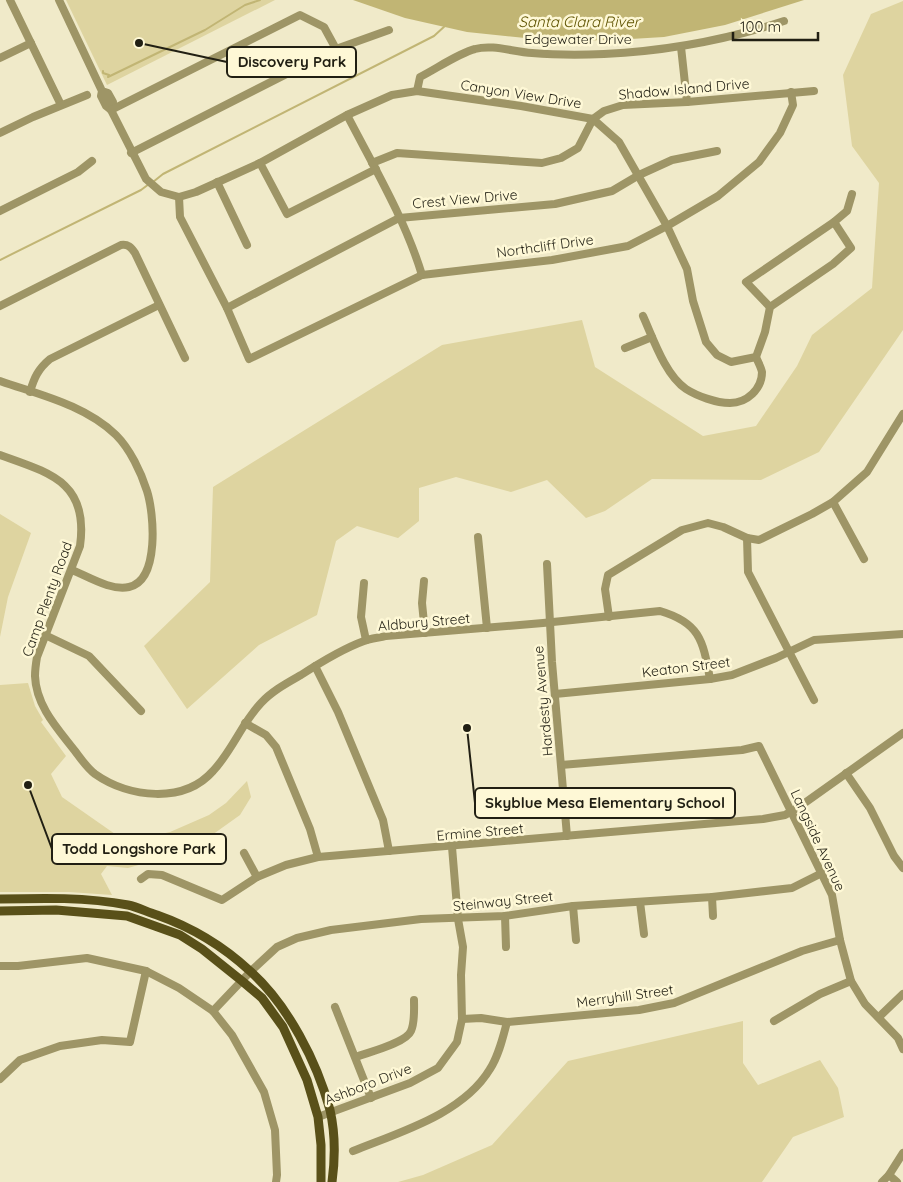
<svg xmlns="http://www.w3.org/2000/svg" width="903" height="1182" viewBox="0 0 903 1182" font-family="Quicksand,sans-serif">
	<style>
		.green { fill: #ded4a0 }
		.water { fill: #c1b574 }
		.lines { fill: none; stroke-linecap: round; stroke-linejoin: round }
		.stream { stroke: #c1b574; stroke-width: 2 }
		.minor { stroke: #9e9566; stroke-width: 8 }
		.major { stroke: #595019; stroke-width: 9 }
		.labels { text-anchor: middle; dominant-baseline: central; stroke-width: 5; stroke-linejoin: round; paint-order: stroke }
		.street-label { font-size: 14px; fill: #211f13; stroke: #fef8d6 }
		.water-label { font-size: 15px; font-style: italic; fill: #5f5300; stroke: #fef8d6 }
		.leader { fill: none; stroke: #211f13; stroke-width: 2 }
		.callout-dot { fill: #211f13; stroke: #fef8d6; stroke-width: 2 }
		.callout { fill: #fef8d6; stroke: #211f13; stroke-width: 2 }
		.callout-label { font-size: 15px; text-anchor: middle; font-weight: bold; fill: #211f13 }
	</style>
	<rect width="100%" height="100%" fill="#f0eac9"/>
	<g class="green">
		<polygon points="66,0 275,0 107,85"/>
		<polygon points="903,1 903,330 819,452 761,480 652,479 605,511 586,518 547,480 511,492 456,477 419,488 419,521 398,538 357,526 336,541 317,615 259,645 187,709 144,646 210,582 213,487 442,345 582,320 595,367 703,436 756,426 797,366 812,335 872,288 879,183 852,146 843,75 871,14"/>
		<polygon points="0,514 31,533 8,597 0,637"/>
		<polygon points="28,683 35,706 43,720 41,722 66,756 51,774 62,797 115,834 134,840 170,832 209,815 226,803 247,781 251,797 240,815 205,840 170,856 128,868 107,866 101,874 112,895 69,892 0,892 0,685"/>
		<polygon points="743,1021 743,1063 758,1085 820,1060 838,1088 844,1117 793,1137 762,1182 398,1182 423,1175 492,1145 568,1061"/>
	</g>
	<polygon class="water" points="353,0 804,0 725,25 664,37 614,40 555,41 467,32 405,18"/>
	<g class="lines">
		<g class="stream">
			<polyline points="103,71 103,73 109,75 108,77 205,30 245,5 260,0"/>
			<polyline points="153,182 163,174 434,36 446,25"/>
			<polyline points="0,260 141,190 149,184"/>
		</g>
		<g class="minor">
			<polyline points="10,0 61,105"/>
			<polyline points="59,0 102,91 101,96 106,106 111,110 113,102 108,93 102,91"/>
			<polyline points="681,47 687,102"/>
			<polyline points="336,49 324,27 300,15 111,110 146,179 161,192 179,197 196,192 260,163 347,115 392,95 417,91 521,106 593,119 619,142 667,226 687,269 693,301 706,342 717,355 731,362 756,357 765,332 770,307 833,264 851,248 834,222"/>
			<polyline points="0,58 31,43"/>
			<path d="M417,91l3,-14c16,-8 39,-24 55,-28 18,-5 38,3 57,4 24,2 48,2 72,1 62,-3 122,-14 180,-33"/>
			<path d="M347,115c27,52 58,104 75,160"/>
			<polyline points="0,133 33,117 87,95"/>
			<polyline points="131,153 336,49 389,30"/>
			<polyline points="260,163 287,214 376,169"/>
			<polyline points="372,163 397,153 542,163 561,158 578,148 593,119 604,111 623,105 687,102 814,91"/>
			<polyline points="217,182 247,245"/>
			<polyline points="179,197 180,217 227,308 249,359 422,275 552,260 628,246 667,226 718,196 759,162 780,133 793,105 791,92"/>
			<polyline points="0,211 78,172 92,161"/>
			<path d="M0,306l121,-61c7,-1 10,2 14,8l50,105"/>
			<polyline points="770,307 746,282 834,222 847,211 852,194"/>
			<polyline points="227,308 399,218 555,204 612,191 639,175 672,160 717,151"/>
			<path d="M643,316c10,22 22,59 43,73 11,7 30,14 44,14 17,0 32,-14 32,-31 -1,-5 -4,-10 -6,-15"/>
			<polyline points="625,348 652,337"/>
			<path d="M0,381c40,14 85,24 116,54 14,14 25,37 31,56 7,22 13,89 -18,96 -18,4 -40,-10 -57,-17"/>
			<path d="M30,392c4,-14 8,-23 20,-33l109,-54"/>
			<path d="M0,455c50,18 89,27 80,91l-43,111c-1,6 -2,13 -2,19 1,30 23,53 40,75 6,8 12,17 20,23 34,24 89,30 118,-3 19,-20 29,-48 48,-68 11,-12 26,-20 40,-28 20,-13 41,-26 63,-34 7,-3 15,-3 22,-5l157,-13 117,-12c41,12 43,31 50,68"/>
			<polyline points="833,502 864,559"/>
			<polyline points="478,537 487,628"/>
			<polyline points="747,538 748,572 814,700"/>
			<polyline points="547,564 552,662 567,836"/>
			<polyline points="424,581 422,603 425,633"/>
			<polyline points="364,583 361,617 366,640"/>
			<polyline points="609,617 605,589 608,575 682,530 708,523 723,527 747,538 759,540 812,514 833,502 867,472 903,414"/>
			<polyline points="45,635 89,656 141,711"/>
			<polyline points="315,666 338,712 383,820 389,851"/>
			<polyline points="555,694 710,679 732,675 776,658 814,640 903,634"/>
			<polyline points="245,723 266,735 276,747 310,829 318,857"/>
			<polyline points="561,765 742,750 759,746 832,895 840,940 851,981 865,1004 898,1038 903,1049"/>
			<polyline points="846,773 870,808 894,856 903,868"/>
			<polyline points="244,853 257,877"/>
			<polyline points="141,879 148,874 162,875 222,900 257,877 286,865 318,857 763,819 785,815 799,807 903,733"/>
			<polyline points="712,897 713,916"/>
			<polyline points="640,902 644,934"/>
			<polyline points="573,906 576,940"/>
			<polyline points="505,916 506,947"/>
			<polyline points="0,966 18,966 87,958 146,971 179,988 213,1011 232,1035 264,1092 275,1130 277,1175 276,1182"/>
			<polyline points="335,1007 371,1098"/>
			<polyline points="213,1011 251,971 277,947 297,938 331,930 421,919 505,916 573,906 712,897 792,888 822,873"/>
			<polyline points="879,1017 903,994"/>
			<polyline points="462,1019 481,1018 507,1022 639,1010 674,1003 802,951 840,940"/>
			<polyline points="774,1021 820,994 851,981"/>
			<path d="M356,1057c13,-5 50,-14 55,-26 4,-9 3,-22 3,-31"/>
			<polyline points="0,1079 20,1060 60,1046 102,1040 130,1042 146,971"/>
			<polyline points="318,1117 410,1083 438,1068 457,1042 462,1019 461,975 463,947 458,919 452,847"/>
			<path d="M353,1151c47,-19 110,-37 137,-82 9,-14 13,-32 17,-47"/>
			<polyline points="889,1175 897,1182"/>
			<polyline points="882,1182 889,1175 903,1153"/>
		</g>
		<g class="major">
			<path d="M0,899c43,-1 86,-2 128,6 10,2 19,7 29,10 34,12 66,31 93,56 38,34 67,91 80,139 5,22 5,50 2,72"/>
			<polyline points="0,911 56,910 127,916 180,935 202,949 242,981 262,998 283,1027 307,1080 318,1117 321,1145 321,1182"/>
		</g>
	</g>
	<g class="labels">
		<g class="street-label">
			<text x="578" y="39">Edgewater Drive</text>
			<text transform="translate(684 89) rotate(-5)">Shadow Island Drive</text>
			<text transform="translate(521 94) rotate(9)">Canyon View Drive</text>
			<text transform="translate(465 199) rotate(-5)">Crest View Drive</text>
			<text transform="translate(545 246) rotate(-8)">Northcliff Drive</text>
			<text transform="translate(47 599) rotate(-70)">Camp Plenty Road</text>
			<text transform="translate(424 622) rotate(-5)">Aldbury Street</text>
			<text transform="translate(686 667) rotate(-7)">Keaton Street</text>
			<text transform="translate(543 701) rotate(-95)">Hardesty Avenue</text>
			<text transform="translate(480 832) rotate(-5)">Ermine Street</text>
			<text transform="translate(818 840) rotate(65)">Langside Avenue</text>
			<text transform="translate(503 901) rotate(-6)">Steinway Street</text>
			<text transform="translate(625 996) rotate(-8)">Merryhill Street</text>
			<text transform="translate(368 1084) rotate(-21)">Ashboro Drive</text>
		</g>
		<g class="water-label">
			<text x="579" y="21">Santa Clara River</text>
		</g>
	</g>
	<path class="leader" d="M139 43L227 62M467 728L475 803M28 785L52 849"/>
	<g class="callout-dot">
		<circle cx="139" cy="43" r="5"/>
		<circle cx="467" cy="728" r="5"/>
		<circle cx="28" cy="785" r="5"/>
	</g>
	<g class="callout">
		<rect x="227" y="47" width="129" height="30" rx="5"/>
		<rect x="475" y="788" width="260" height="30" rx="5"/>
		<rect x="52" y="834" width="174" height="30" rx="5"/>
	</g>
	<g class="callout-label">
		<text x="292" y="67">Discovery Park</text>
		<text x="605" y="808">Skyblue Mesa Elementary School</text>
		<text x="139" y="854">Todd Longshore Park</text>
	</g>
	<path d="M733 32v8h85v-8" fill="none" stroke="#211f13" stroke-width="2.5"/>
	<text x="740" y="32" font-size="15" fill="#211f13" stroke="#fef8d6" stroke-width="4" paint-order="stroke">100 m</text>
</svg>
